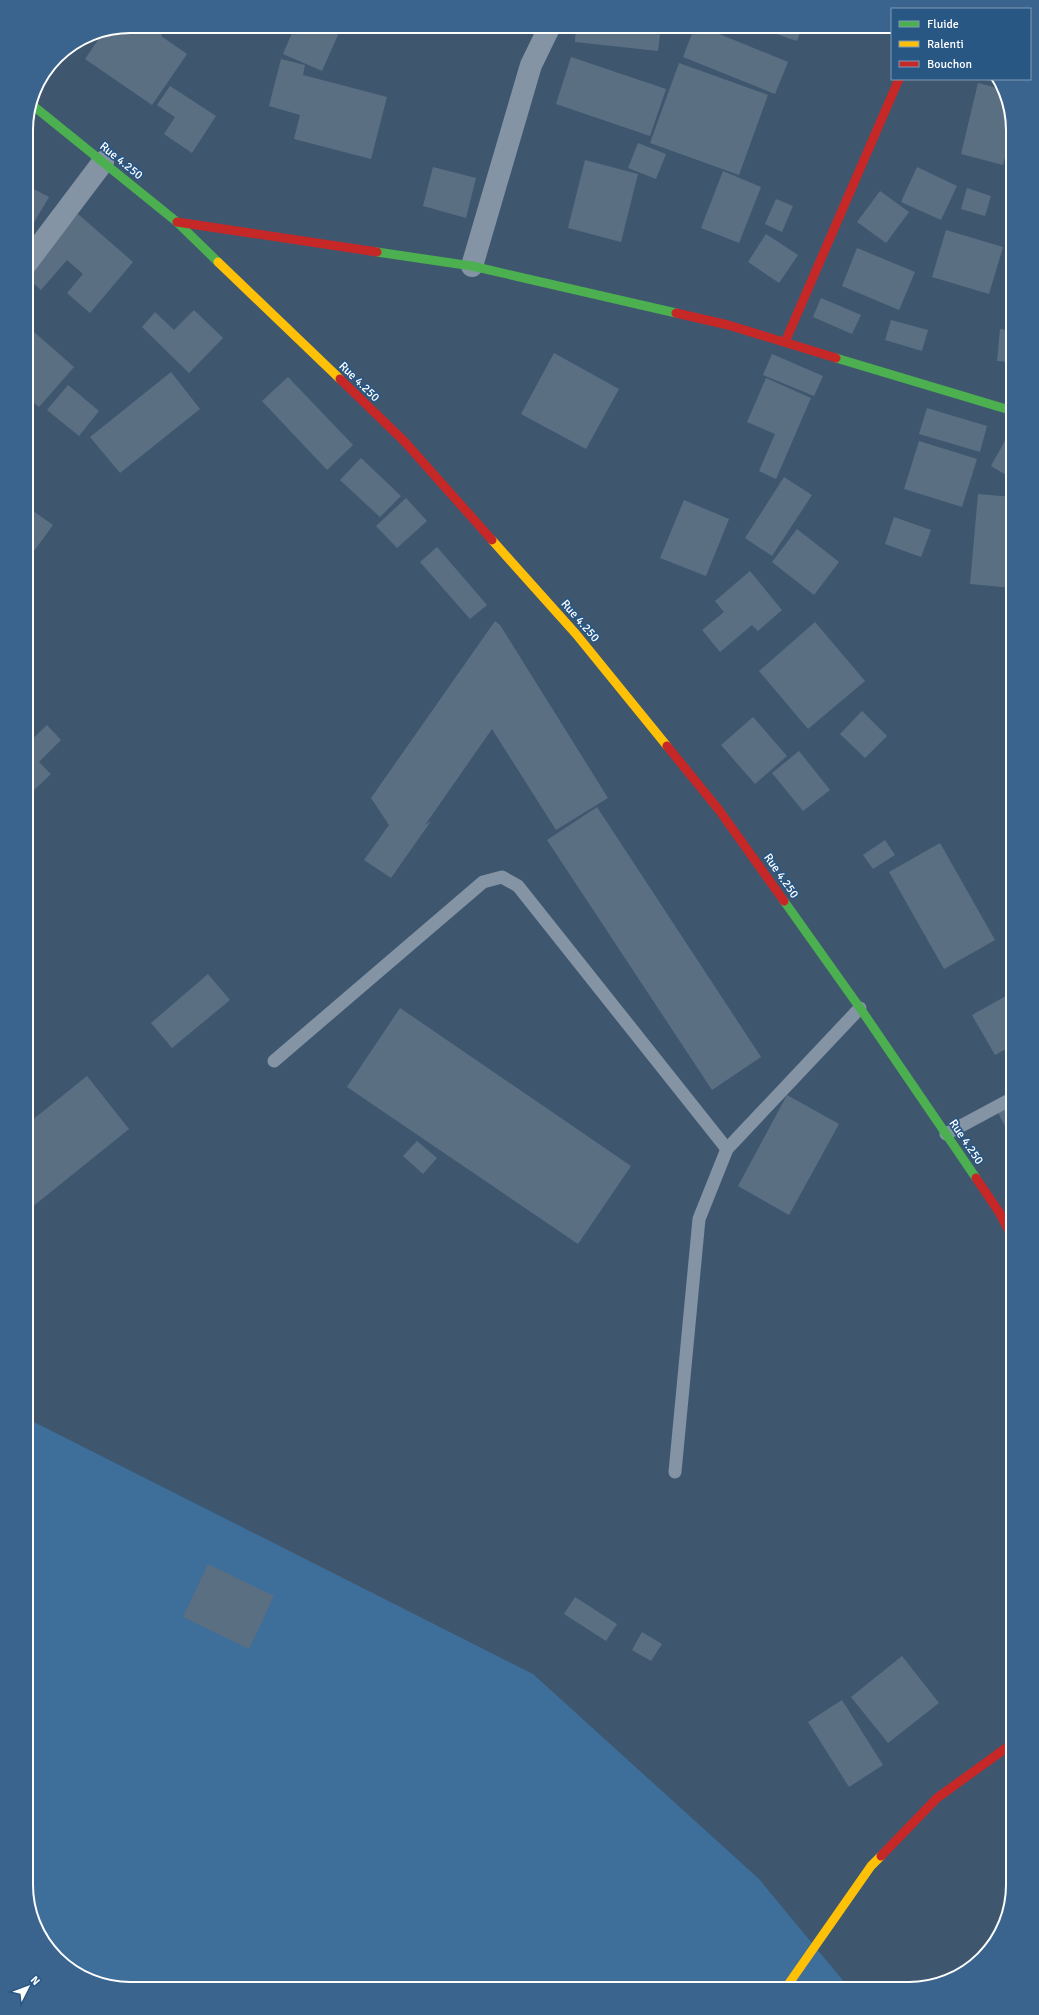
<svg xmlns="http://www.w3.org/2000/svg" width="1039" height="2015" viewBox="0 0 1039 2015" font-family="Signika,sans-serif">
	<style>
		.green { fill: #3e6e9a }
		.building { fill: #5b6f82 }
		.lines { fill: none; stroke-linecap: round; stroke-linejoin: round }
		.lane { stroke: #8494a5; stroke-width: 13 }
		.street { stroke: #8494a5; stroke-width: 22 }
		.fast { stroke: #4caf50; stroke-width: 9 }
		.slow { stroke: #ffc107; stroke-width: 9 }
		.jam { stroke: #c62828; stroke-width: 9 }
		.labels { text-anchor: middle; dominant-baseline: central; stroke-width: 3.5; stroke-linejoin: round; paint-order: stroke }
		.street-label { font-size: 12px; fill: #fff; stroke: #295784 }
		.rim { fill: none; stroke: #fff; stroke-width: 2 }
	</style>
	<rect width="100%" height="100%" fill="#3e576f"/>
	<polygon class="green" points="26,1418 533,1674 759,1879 850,1989 124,1989 72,1971 34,1925 26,1885"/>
	<g class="building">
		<polygon points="130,26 168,26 161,36 187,54 152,105 85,59 104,31"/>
		<polygon points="295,26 337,26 341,28 322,71 283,54"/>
		<polygon points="576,26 661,26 658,51 575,42"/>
		<polygon points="695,26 700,26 788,62 775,94 683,57"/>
		<polygon points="763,26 802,26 797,41 762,29"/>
		<polygon points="571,57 666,89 650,136 556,104"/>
		<polygon points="281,59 305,65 303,75 387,97 371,159 294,139 300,115 269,106"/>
		<polygon points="679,63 768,95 739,175 650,143"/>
		<polygon points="985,79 996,79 999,83 985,80"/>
		<polygon points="978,83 1005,90 1012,127 1003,165 961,154"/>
		<polygon points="170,86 216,116 192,153 164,134 175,117 157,105"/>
		<polygon points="638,143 666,154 656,179 628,168"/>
		<polygon points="585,160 638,174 621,242 568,228"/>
		<polygon points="433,167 476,178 466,218 423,206"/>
		<polygon points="917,167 957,186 941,220 901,202"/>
		<polygon points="723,171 761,187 739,243 701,228"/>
		<polygon points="26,185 49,197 26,236"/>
		<polygon points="967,188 991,196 985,216 961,209"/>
		<polygon points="880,191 909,212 886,243 857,222"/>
		<polygon points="776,199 793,206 782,232 765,224"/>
		<polygon points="78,214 133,262 90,313 67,293 83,274 67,260 41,290 26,277 26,275"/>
		<polygon points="946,230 1003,247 989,294 932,277"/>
		<polygon points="766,234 798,255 779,283 748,262"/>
		<polygon points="857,248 915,272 899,310 842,286"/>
		<polygon points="1012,280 1013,280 1013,362 997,361 1000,329 1007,330"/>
		<polygon points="821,298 861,315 852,334 813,317"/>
		<polygon points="194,310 223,338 189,373 142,327 155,312 174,330"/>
		<polygon points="891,320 928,330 922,351 885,340"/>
		<polygon points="26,325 74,367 39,407 26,396"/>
		<polygon points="554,353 619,389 586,449 521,414"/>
		<polygon points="772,354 823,376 814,396 763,375"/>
		<polygon points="171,372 200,409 120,473 90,437"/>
		<polygon points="288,377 353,445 327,470 262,401"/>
		<polygon points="766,378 811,398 776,479 759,471 775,434 747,422"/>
		<polygon points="68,385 99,411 79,436 47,410"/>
		<polygon points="927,408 987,426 980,452 919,434"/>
		<polygon points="1007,437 1013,440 1013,479 991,466"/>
		<polygon points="919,441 977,459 962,507 904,489"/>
		<polygon points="361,458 401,496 380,517 340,480"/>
		<polygon points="784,477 812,495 772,556 745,538"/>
		<polygon points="978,494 1013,497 1013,588 970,584"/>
		<polygon points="406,498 427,521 397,548 376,526"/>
		<polygon points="684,500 729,519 706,576 660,558"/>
		<polygon points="26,506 53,525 26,562"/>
		<polygon points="894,517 931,530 921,557 885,544"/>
		<polygon points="797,529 839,562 814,595 772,562"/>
		<polygon points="437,547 487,605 470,619 420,562"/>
		<polygon points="750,571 782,610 758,631 752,625 720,652 702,630 724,612 715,601"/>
		<polygon points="495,621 500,625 608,798 556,830 492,729 425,825 431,821 391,878 364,860 389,825 371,798"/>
		<polygon points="815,622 865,681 808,729 759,671"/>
		<polygon points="862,711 887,736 865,758 840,734"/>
		<polygon points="753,717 787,756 755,784 721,745"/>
		<polygon points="47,725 61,740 39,762 51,774 32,792 26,786 26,745"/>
		<polygon points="799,751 830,790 803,811 772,773"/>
		<polygon points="597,807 761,1057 712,1090 547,840"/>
		<polygon points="885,840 895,855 873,869 863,855"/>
		<polygon points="940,843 995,940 944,969 889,872"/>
		<polygon points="208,974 230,1000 172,1048 151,1023"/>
		<polygon points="1013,992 1013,1045 995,1055 972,1015"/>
		<polygon points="400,1008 631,1166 578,1244 347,1087"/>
		<polygon points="87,1076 129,1129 26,1212 26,1125"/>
		<polygon points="787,1095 839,1124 789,1215 738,1186"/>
		<polygon points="1013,1099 1013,1141 996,1109"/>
		<polygon points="417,1141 437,1158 423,1174 403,1156"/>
		<polygon points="208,1564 274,1596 249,1649 183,1617"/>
		<polygon points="575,1597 617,1624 606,1641 564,1614"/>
		<polygon points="642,1632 662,1644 651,1661 632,1650"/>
		<polygon points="902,1656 939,1703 888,1743 851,1697"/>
		<polygon points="842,1700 883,1765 849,1787 808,1722"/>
	</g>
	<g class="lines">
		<g class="lane">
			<polyline points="274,1061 483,882 502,877 518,886 727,1149"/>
			<polyline points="946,1134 1013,1098"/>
			<polyline points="675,1472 699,1219 727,1149 860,1008"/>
		</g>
		<g class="street">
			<polyline points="26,264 103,162"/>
			<polyline points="472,266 531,65 550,26"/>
		</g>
		<g class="fast">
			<polyline points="31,104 177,222 218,262"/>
			<polyline points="377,252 472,266 676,313"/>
			<polyline points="836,358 1013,411"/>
			<polyline points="784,901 860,1008 976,1178"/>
		</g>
		<g class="slow">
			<polyline points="218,262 340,379"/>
			<polyline points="492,540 576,634 667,746"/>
			<polyline points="785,1989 871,1866 881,1856"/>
		</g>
		<g class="jam">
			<polyline points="177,222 377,252"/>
			<polyline points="676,313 728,325 836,358"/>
			<polyline points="785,342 899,79"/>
			<polyline points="340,379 404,441 492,540"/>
			<polyline points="667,746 719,810 784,901"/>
			<polyline points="976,1178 999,1212 1013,1238"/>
			<polyline points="881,1856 937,1798 1013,1743"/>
		</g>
	</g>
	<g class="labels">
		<g class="street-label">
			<text transform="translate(121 161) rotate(39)">Rue 4.250</text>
			<text transform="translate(359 382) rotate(44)">Rue 4.250</text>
			<text transform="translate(580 621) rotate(49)">Rue 4.250</text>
			<text transform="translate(781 876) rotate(55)">Rue 4.250</text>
			<text transform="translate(966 1142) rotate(56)">Rue 4.250</text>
		</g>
	</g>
	<path d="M0 0H1039V2015H0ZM130 33H909A97 97 0 0 1 1006 130V1885A97 97 0 0 1 909 1982H130A97 97 0 0 1 33 1885V130A97 97 0 0 1 130 33Z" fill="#3a648e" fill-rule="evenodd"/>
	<path class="rim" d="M130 33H909A97 97 0 0 1 1006 130V1885A97 97 0 0 1 909 1982H130A97 97 0 0 1 33 1885V130A97 97 0 0 1 130 33Z"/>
	<rect x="891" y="8" width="140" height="72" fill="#295784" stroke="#7f9ab5"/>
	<rect x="899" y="21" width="20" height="6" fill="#4caf50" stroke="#7f9ab5"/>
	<text x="927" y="28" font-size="12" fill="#ffffff">Fluide</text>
	<rect x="899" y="41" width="20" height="6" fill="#ffc107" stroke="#7f9ab5"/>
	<text x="927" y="48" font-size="12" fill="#ffffff">Ralenti</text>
	<rect x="899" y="61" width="20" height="6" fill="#c62828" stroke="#7f9ab5"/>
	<text x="927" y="68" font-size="12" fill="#ffffff">Bouchon</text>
	<g transform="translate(28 1987) rotate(48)" stroke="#295784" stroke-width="3" paint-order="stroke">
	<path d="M0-3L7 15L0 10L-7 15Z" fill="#ffffff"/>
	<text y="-6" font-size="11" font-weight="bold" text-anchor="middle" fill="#ffffff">N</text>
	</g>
</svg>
